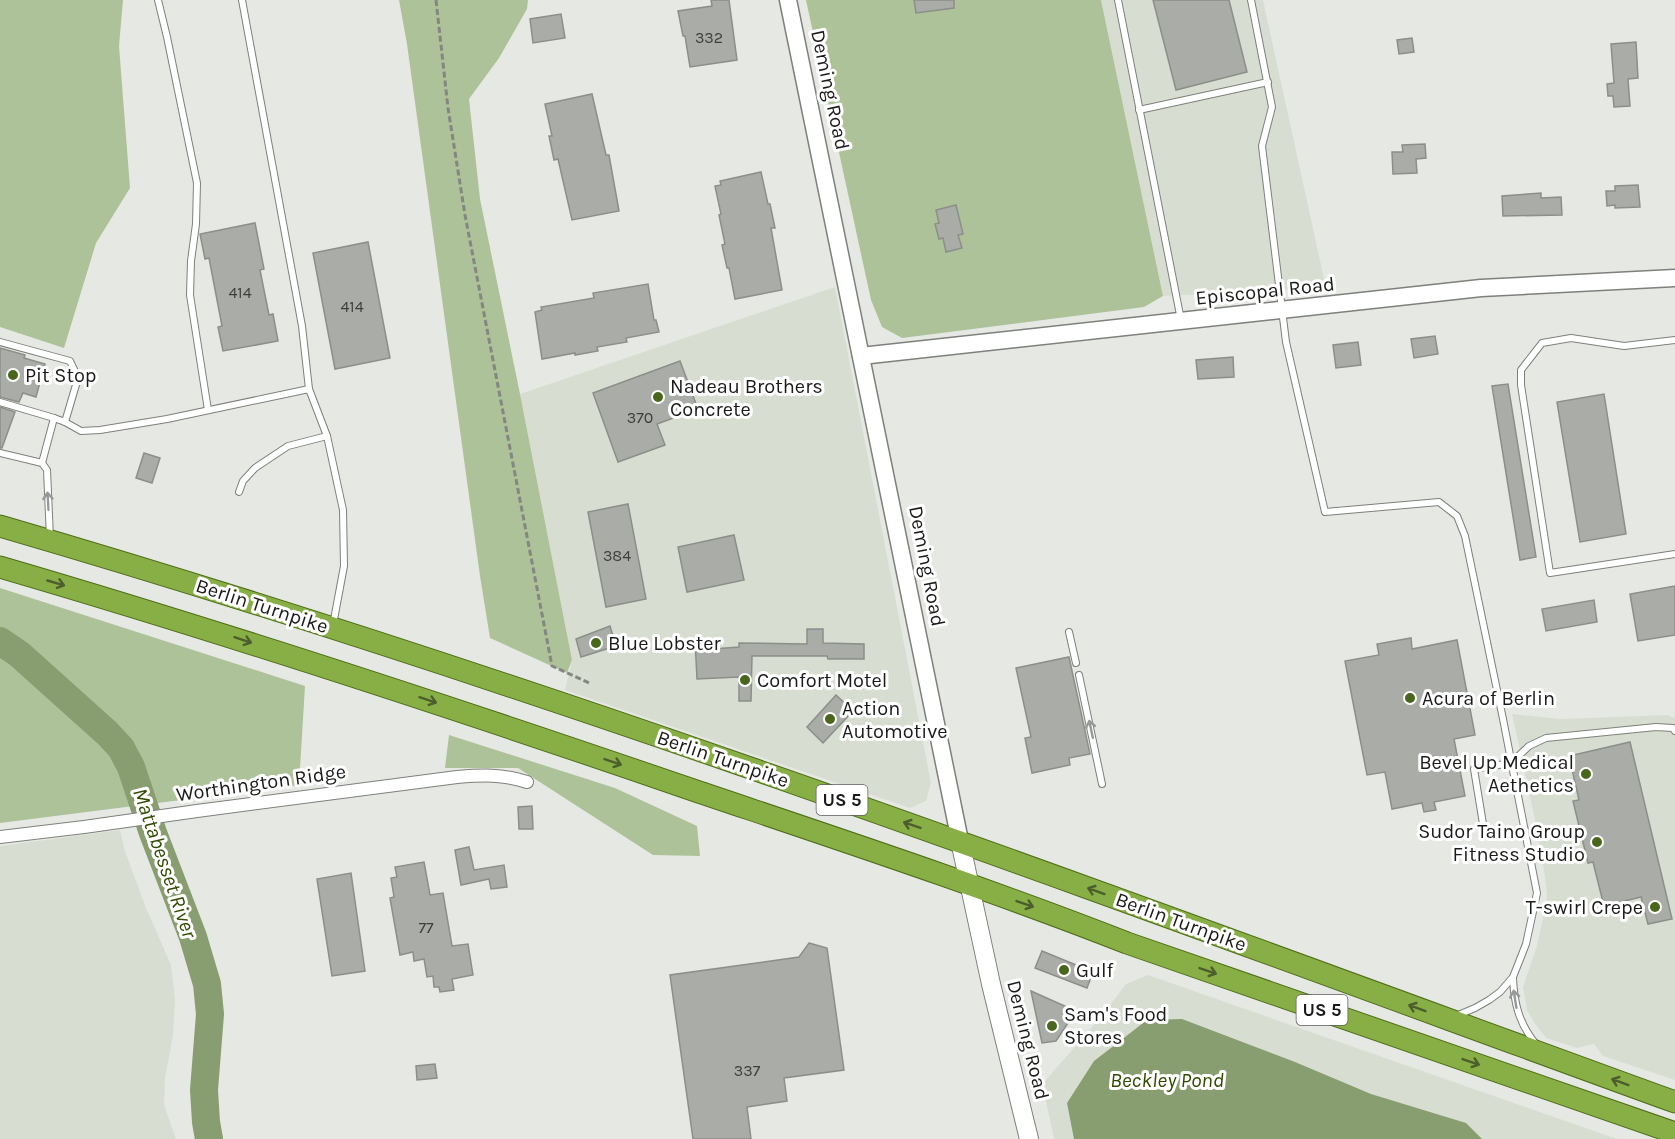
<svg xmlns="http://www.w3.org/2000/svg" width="1675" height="1139" viewBox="0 0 1675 1139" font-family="Karla,sans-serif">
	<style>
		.built { fill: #d7ded1 }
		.green { fill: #adc298 }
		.water { fill: #889e70 }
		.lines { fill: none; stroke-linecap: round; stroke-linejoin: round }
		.river { stroke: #889e70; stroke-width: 28 }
		.building { fill: #a9aca7; stroke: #8c8f89; stroke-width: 1.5 }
		.service-casing { stroke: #7d807b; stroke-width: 8 }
		.minor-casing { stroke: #7d807b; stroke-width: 14 }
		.tertiary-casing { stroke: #7d807b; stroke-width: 19 }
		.secondary-casing { stroke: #7d807b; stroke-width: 20 }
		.trunk-casing { stroke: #4e6e18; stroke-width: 23 }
		.path { stroke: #848682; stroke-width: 3; stroke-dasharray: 6 3; stroke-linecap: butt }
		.service { stroke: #fff; stroke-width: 6 }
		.minor { stroke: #fff; stroke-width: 12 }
		.tertiary { stroke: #fff; stroke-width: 16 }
		.secondary { stroke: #fff; stroke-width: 18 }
		.trunk { stroke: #88af46; stroke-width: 21 }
		.oneway { stroke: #989898 }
		.oneway2 { stroke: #4c5e2d }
		.poi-dot { fill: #48671c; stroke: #fff; stroke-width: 2 }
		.labels { text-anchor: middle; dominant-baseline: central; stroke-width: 6; stroke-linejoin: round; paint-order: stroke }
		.number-label { font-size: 16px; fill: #3e3f3c }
		.shield { fill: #fff; stroke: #5f5f5e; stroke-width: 1.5 }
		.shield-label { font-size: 18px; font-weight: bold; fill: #1a1b19 }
		.street-label { font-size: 20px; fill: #1a1b19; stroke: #fff }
		.poi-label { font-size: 20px; fill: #1a1b19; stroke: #fff; text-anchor: start }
		.water-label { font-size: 21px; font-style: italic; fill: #304b00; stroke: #fff }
	</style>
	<rect width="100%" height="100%" fill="#e6e9e3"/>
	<g class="built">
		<polygon points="1101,0 1263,0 1326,288 1163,296"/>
		<polygon points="835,287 931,783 926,801 910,808 565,690 572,660 520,394"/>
		<polygon points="1512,714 1561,719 1667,715 1675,718 1675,1080 1603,1056 1594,1044 1577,1048 1546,1038 1535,1024 1527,1010 1523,987 1537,946 1547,898 1545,877 1537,829"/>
		<polygon points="120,830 125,851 146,908 171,965 175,1000 173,1035 165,1079 164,1105 176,1139 0,1139 0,846"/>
		<polygon points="1148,975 1617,1139 1054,1139 1046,1102 1045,1081 1099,1019 1126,984"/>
	</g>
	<g class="green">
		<polygon points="0,0 123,0 119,46 130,188 96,243 64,348 0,327"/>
		<polygon points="399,0 528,0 527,9 499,58 469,99 480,199 520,394 572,660 567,673 490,638 480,576 407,44"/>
		<polygon points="806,0 1101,0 1163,296 1144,307 902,338 882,327 871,300"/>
		<polygon points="0,588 305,686 299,785 0,823"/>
		<polygon points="449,735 615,788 697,826 700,856 653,855 518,768 445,768"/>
	</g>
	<polygon class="water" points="1182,1019 1295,1062 1371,1094 1466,1123 1482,1139 1074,1139 1067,1103 1094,1061 1147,1020"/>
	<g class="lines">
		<polyline class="river" points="0,641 19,654 107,733 121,748 131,767 153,833 193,937 207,984 210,1014 204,1090 206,1122 209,1139"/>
	</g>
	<g class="building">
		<polygon points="711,0 729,0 737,60 690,67 685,36 683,36 678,11 712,6"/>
		<polygon points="914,0 954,0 954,8 916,13"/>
		<polygon points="1153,0 1229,0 1247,72 1176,90"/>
		<polygon points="561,14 565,38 533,43 530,19"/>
		<polygon points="1412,38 1414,52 1399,54 1397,40"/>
		<polygon points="1636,42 1638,78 1628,79 1630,106 1614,107 1613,96 1608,96 1607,84 1614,83 1611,44"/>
		<polygon points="592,94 606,155 609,155 619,211 572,220 558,159 554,160 549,136 552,136 545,104"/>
		<polygon points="1425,144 1426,158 1416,159 1417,173 1393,174 1392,152 1403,152 1402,145"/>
		<polygon points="761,172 768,204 770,204 775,228 771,228 782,290 735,299 729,268 727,268 722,245 725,244 719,215 721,214 715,186 721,185 720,181"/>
		<polygon points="1638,185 1640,207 1615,208 1615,205 1607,206 1606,191 1615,191 1615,186"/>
		<polygon points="1541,193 1541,198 1561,197 1562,215 1503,216 1502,196"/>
		<polygon points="956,205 963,234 958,235 962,248 946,252 943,238 939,239 935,224 939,223 936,210"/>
		<polygon points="255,223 264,269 260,270 269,315 273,314 278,341 223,351 218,327 222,326 209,258 205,259 200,234"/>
		<polygon points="368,242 390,358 335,369 313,253"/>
		<polygon points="648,284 654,320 656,320 659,332 626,338 627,342 597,347 598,351 575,355 575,353 542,359 535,312 542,310 541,307 594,298 593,293"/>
		<polygon points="1435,336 1438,354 1414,358 1411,339"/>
		<polygon points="1358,342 1361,365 1336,368 1333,345"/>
		<polygon points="0,348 25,355 24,358 45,364 36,397 23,393 19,402 0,397"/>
		<polygon points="1233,357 1234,377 1198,379 1196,360"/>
		<polygon points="680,361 698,409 657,424 665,445 618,462 593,393"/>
		<polygon points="1508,384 1536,557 1520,560 1492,386"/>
		<polygon points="1604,394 1626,534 1580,542 1557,402"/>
		<polygon points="0,407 15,412 2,448 0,448"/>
		<polygon points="144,453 160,458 152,483 136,478"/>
		<polygon points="628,504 646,599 606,607 588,512"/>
		<polygon points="734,535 744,580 687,592 678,547"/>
		<polygon points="1675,586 1675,635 1638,641 1630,594"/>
		<polygon points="1594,600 1597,622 1546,631 1542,609"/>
		<polygon points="610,626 616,646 581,657 576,639"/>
		<polygon points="807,629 823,629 823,643 864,644 864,659 828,659 827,656 752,656 751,701 739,701 739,677 697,679 695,640 712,639 713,649 739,647 739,643 807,644"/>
		<polygon points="1411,638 1412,649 1457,640 1475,735 1454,739 1465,796 1434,802 1436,810 1424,812 1422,803 1392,809 1385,772 1367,775 1345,661 1379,655 1377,644"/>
		<polygon points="1069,657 1090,754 1069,758 1070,765 1032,773 1025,738 1031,737 1016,668"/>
		<polygon points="836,695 853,711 823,743 807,727"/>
		<polygon points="1630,742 1672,919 1648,924 1641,897 1604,906 1593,862 1588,863 1573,801 1579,800 1569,756"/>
		<polygon points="532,806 533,829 519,829 518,807"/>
		<polygon points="469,847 474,870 504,865 507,887 491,889 489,879 461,885 455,850"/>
		<polygon points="424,862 430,895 443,893 452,946 468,944 473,975 452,979 454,990 440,992 439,987 434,987 433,976 427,977 424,959 414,961 413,952 400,955 390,898 394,897 391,878 397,877 395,867"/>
		<polygon points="351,873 365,971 332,976 317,879"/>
		<polygon points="809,943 827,948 844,1070 784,1078 787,1101 747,1107 751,1139 693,1139 670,975 799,957"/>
		<polygon points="1042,951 1093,972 1087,988 1035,968"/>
		<polygon points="1031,991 1076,1011 1056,1041 1042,1043"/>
		<polygon points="435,1064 437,1078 417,1080 416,1066"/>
	</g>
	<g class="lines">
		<defs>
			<g id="service">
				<polyline points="158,0 167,37 197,183 196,224 191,261 190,295 208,410"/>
				<polyline points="242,0 302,326 309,389"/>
				<polyline points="1118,0 1181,320"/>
				<polyline points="1251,0 1272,107 1262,146 1286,342 1325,512 1439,502 1457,516 1465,536 1503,719 1537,893 1526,944 1513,977 1500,992 1489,1000 1475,1008 1456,1016"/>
				<polyline points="1139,110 1268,82"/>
				<polyline points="1675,340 1624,346 1571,338 1542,343 1521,370 1521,385 1550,573 1675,554"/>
				<polyline points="0,342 70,361 78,378 65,422"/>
				<polyline points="0,402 54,418 42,463"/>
				<polyline points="54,418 65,422 81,431 100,430 167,419 309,389 327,436 288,446 255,468 243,481 239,492"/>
				<polyline points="327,436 343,510 344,566 333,625"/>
				<polyline points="0,453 42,463 47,470 50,538"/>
				<polyline points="1069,632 1076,663"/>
				<polyline points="1079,675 1102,784"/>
				<polyline points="1525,830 1485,836 1474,769 1511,763 1529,746 1546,738 1656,727 1673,728 1675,731"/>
				<path d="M1513,978c1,25 6,45 22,65"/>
			</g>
			<path id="minor" d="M0,837l84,-10 113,-16 260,-34c26,-2 45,-3 70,5"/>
			<g id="tertiary">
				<polyline points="788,0 960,841"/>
				<polyline points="861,356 1481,288 1675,278"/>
			</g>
			<polyline id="secondary" points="960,841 991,984 1029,1139"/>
			<g id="trunk">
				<path d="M0,526c567,165 1120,374 1675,576"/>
				<path d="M0,567c233,68 463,144 693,223 145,49 291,97 434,153l548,190"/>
			</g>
		</defs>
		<use href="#service" class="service-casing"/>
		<use href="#minor" class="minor-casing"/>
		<use href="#tertiary" class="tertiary-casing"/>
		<use href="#secondary" class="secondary-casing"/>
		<use href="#trunk" class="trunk-casing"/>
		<polyline class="path" points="436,0 448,108 465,215 552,666 589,683"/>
		<use href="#service" class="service"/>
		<use href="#minor" class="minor"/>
		<use href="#tertiary" class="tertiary"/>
		<use href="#secondary" class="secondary"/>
		<use href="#trunk" class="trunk"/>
	</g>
	<defs><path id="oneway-shaft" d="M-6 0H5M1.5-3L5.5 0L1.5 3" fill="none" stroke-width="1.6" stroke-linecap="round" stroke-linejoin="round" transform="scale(1.5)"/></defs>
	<g class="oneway">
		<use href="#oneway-shaft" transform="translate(48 501) rotate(-93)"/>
		<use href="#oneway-shaft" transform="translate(1091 729) rotate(-102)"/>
		<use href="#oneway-shaft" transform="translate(1515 999) rotate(-99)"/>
	</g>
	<g class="oneway2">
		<use href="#oneway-shaft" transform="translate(56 583) rotate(16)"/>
		<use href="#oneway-shaft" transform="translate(243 640) rotate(18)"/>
		<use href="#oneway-shaft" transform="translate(428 700) rotate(18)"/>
		<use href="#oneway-shaft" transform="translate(613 762) rotate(19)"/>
		<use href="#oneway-shaft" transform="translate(912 825) rotate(-161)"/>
		<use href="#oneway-shaft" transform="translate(1096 891) rotate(-160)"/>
		<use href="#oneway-shaft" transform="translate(1025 904) rotate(19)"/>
		<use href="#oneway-shaft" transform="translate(1208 971) rotate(19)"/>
		<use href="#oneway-shaft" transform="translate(1417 1008) rotate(-160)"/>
		<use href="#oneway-shaft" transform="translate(1471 1062) rotate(19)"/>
		<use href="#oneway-shaft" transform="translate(1620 1082) rotate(-160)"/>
	</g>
	<g class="poi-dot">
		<circle cx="13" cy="375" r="6"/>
		<circle cx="658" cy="397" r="6"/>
		<circle cx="596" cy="643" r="6"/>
		<circle cx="745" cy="680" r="6"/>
		<circle cx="1410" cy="698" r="6"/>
		<circle cx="830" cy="719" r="6"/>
		<circle cx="1586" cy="774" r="6"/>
		<circle cx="1597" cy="842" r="6"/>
		<circle cx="1655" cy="907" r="6"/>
		<circle cx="1064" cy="970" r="6"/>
		<circle cx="1052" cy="1026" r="6"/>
	</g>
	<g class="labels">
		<g class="number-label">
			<text x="709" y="37">332</text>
			<text x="240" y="292">414</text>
			<text x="352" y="306">414</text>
			<text x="640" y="417">370</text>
			<text x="617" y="555">384</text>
			<text x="426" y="927">77</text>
			<text x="747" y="1070">337</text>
		</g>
		<g class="shield">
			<rect x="816.5" y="785" width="51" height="30" rx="4.5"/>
			<rect x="1296.5" y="995" width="51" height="30" rx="4.5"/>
		</g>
		<g class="shield-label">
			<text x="842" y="800">US 5</text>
			<text x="1322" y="1010">US 5</text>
		</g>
		<g class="street-label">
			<text transform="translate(830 90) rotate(78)">Deming Road</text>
			<text transform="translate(1265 291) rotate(-6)">Episcopal Road</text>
			<text transform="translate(927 566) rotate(79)">Deming Road</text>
			<text transform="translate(262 606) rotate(18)">Berlin Turnpike</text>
			<text transform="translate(723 759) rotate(19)">Berlin Turnpike</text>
			<text transform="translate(261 783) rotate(-8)">Worthington Ridge</text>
			<text transform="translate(1181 922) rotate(20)">Berlin Turnpike</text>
			<text transform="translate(1028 1040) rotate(76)">Deming Road</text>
		</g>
		<g class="poi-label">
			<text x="25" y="375">Pit Stop</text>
			<text x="670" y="386">Nadeau Brothers<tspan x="670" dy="23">Concrete</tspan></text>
			<text x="608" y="643">Blue Lobster</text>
			<text x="757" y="680">Comfort Motel</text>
			<text x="1422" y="698">Acura of Berlin</text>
			<text x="842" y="708">Action<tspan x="842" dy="23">Automotive</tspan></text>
			<text x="1574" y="762" text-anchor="end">Bevel Up Medical<tspan x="1574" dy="23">Aethetics</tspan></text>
			<text x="1585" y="831" text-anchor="end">Sudor Taino Group<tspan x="1585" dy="23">Fitness Studio</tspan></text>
			<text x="1643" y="907" text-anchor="end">T-swirl Crepe</text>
			<text x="1076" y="970">Gulf</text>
			<text x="1064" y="1014">Sam's Food<tspan x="1064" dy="23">Stores</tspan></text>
		</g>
		<g class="water-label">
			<text transform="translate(165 863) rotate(71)">Mattabesset River</text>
			<text x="1167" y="1080">Beckley Pond</text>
		</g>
	</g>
</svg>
